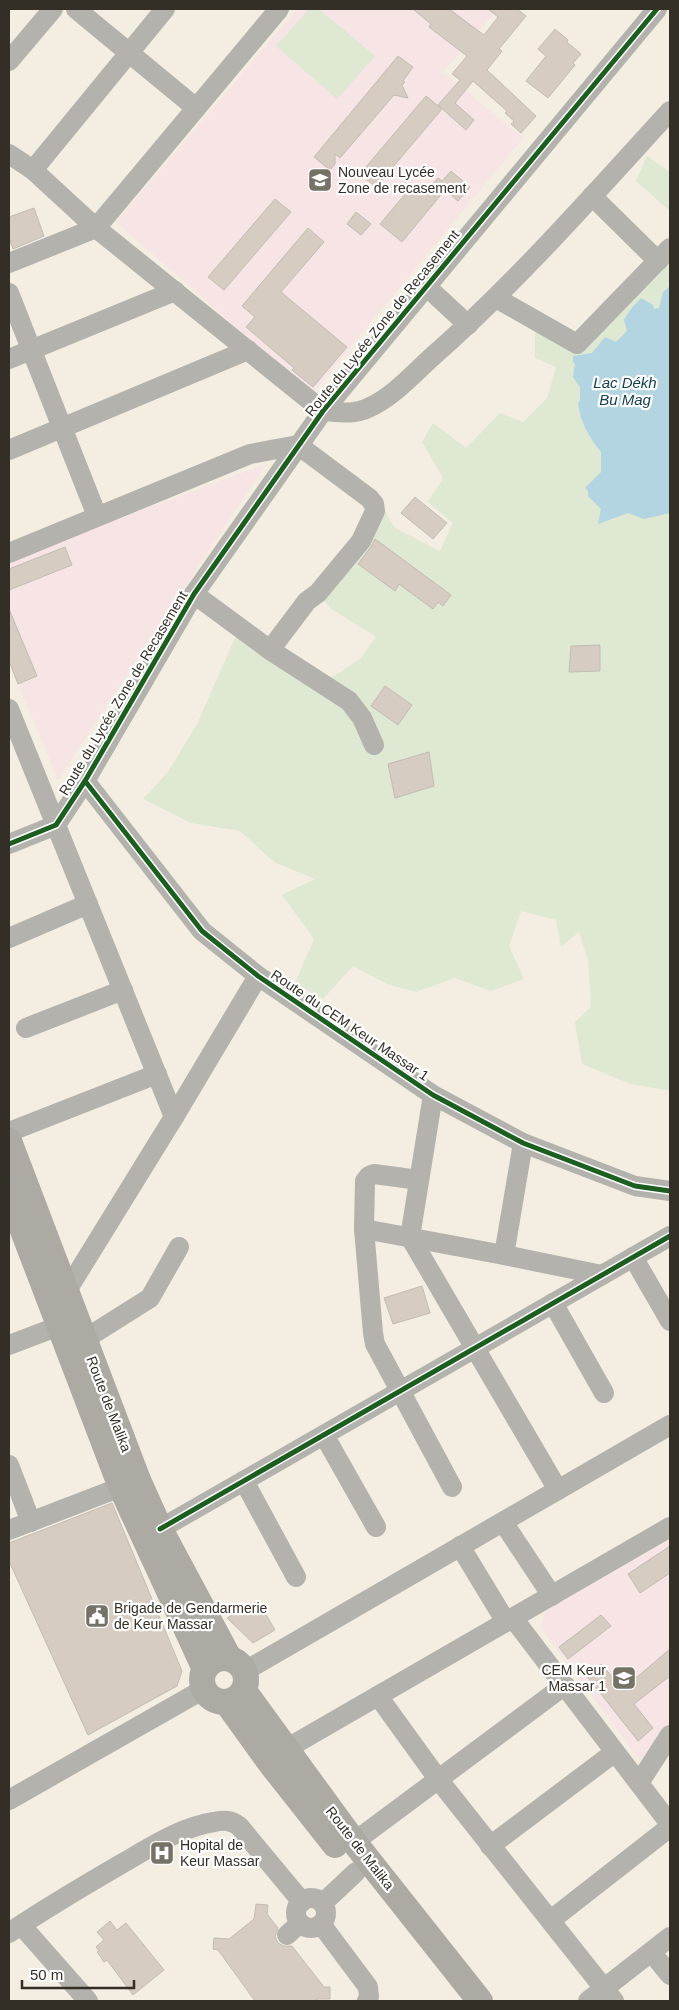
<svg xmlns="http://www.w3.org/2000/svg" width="679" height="2010" viewBox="0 0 679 2010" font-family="Arial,sans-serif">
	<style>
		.education { fill: #f6e5e4 }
		.green { fill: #dee8d3 }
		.water { fill: #b3d4e1 }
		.building { fill: #d6ccc1; stroke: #c2bcb4 }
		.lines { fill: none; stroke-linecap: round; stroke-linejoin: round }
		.minor { stroke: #b3b2ad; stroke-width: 20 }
		.major { stroke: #adaaa4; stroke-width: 26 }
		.cycleway-casing { stroke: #fff; stroke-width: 8 }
		.cycleway { stroke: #1b5e20; stroke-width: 5 }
		.labels { text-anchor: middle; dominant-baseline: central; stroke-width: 4.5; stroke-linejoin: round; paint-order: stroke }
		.poi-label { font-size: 14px; fill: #332f27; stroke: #fff; text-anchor: start }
		.street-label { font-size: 14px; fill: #332f27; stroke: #fff }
		.water-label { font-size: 15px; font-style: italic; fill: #144051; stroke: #fff }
	</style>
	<rect width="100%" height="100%" fill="#f4ede2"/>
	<g class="education">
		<polygon points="297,9 498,9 443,72 523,138 312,394 116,222"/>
		<polygon points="266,464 58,780 9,661 9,559"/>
		<polygon points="670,1540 670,1728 646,1768 541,1628 546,1610"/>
	</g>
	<g class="green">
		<polygon points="309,9 319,9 375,56 337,99 276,46"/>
		<polygon points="647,156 670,172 670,211 636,181"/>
		<polygon points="670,258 670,1089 666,1090 631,1084 582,1064 575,1022 591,1007 588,960 579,932 561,947 556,920 521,911 509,946 524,979 491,991 455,978 416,992 387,984 353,966 323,999 295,983 314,939 282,895 315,879 274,862 240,831 191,823 143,799 168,772 197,724 236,636 328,680 360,659 376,637 330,608 320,594 382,506 395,528 440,551 453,523 428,502 443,478 422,442 433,423 466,448 500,413 523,422 547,398 556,367 535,358 535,325 566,343"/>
	</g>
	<path class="water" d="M670,280v233l-26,6 -16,-6 -30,11 3,-15 -13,-13v-5l-3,-3 16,-16v-20c-13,-17 -20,-28 -23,-49l2,-3v-13l-7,-10 2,-13 -2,-2v-6l19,-3 13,-16 11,5 11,-11 -3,-11 6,-10 11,-12 12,7 1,4 5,-1 4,-16 6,-5z"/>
	<g class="building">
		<polygon points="413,9 449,9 484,35 498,17 488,9 517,9 526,16 499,49 502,51 487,70 536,116 521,133 511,124 514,121 505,113 507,111 473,81 455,103 474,120 466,130 438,105 460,80 452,74 467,56 429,27 431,24"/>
		<polygon points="555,29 568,40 567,42 581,54 573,63 575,65 548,98 526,81 546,56 538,49"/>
		<polygon points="398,56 413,67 403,81 405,82 402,85 408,98 394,95 340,158 335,154 335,164 330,170 314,157"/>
		<polygon points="426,96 442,109 376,187 360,174"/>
		<polygon points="451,171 470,187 458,201 445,190 402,242 380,224 411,187 415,190 420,184 427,190 438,178 442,181"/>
		<polygon points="275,199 291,212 224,290 208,277"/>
		<polygon points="34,208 44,236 13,249 9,238 9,217"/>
		<polygon points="356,212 371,224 361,235 347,224"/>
		<polygon points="308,228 324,242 281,292 347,347 313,387 292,370 294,368 246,327 255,317 242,306"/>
		<polygon points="415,497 447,523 433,539 401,513"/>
		<polygon points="375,539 451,595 443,606 438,602 433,609 399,584 395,591 358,564 370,548"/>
		<polygon points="65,547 72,565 9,590 9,569"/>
		<polygon points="9,609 37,676 18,684 9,661"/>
		<polygon points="600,645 600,671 569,672 571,646"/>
		<polygon points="385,686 412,705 398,725 371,706"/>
		<polygon points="429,752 434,786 395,798 388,764"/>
		<polygon points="422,1286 430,1313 393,1324 384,1298"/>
		<polygon points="112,1503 182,1671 177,1686 88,1735 9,1561 9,1543"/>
		<polygon points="670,1546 670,1573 640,1593 628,1574"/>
		<polygon points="258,1601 275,1630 253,1643 227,1618"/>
		<polygon points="601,1615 611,1626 568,1659 559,1647"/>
		<polygon points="670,1649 670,1676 634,1704 653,1728 638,1741 586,1675 601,1664 623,1689"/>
		<polygon points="256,1904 268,1905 267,1914 278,1928 275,1937 278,1943 284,1946 292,1946 324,1987 330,1987 330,1999 318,1999 314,2001 255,2001 218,1950 213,1949 214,1938 229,1939 254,1919"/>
		<polygon points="110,1921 117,1930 126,1923 164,1970 133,1995 107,1960 104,1962 97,1952 99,1951 96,1947 104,1940 97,1932"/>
	</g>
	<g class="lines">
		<g class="minor">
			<polyline points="76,9 196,108"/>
			<polyline points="9,61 53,9"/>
			<path d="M9,154l24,16 63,58 227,183c15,1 31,4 45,-3 25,-11 45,-34 65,-52 85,-75 160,-161 237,-245"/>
			<polyline points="33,170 165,9"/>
			<polyline points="592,196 658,261"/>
			<polyline points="9,263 96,228 279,9"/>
			<polyline points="426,286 468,325"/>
			<polyline points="9,293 97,516"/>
			<polyline points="496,298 577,344 670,248"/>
			<polyline points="9,359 175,291"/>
			<polyline points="9,450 248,350"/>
			<polyline points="9,553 250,454 298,445 369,498 374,504 375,511 361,541 318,593 307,601 270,650"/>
			<polyline points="194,594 270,650 349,701 362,718 374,745"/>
			<polyline points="9,709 174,1117"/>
			<polyline points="85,781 202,931 258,976 433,1095 523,1143 635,1186 670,1191"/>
			<polyline points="9,844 56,825 85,781 194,594 323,411 657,9"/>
			<polyline points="9,938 88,904"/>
			<polyline points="26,1028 123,990"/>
			<polyline points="433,1095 410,1237 558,1490"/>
			<polyline points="9,1132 157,1074"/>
			<polyline points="419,1180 374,1174 369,1176 365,1181 364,1229 373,1333 375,1344 452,1487"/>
			<polyline points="364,1229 504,1255 602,1275"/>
			<polyline points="504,1255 523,1143"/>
			<polyline points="633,1257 670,1321"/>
			<polyline points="66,1292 174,1117 258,976"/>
			<polyline points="553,1303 604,1393"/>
			<polyline points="85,1339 150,1298 179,1247"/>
			<polyline points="9,1345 59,1326"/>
			<polyline points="324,1435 376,1527"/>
			<polyline points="9,1465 31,1522"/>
			<polyline points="244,1481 296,1577"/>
			<polyline points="503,1522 552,1596"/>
			<polyline points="160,1529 670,1236"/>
			<polyline points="9,1530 121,1487"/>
			<polyline points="460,1546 506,1622"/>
			<polyline points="513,1618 670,1824"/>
			<polyline points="245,1671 670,1425"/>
			<polyline points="378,1696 438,1779 614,2001"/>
			<polyline points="286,1749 670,1527"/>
			<polyline points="639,1783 670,1735"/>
			<polyline points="9,1800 204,1689"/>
			<polyline points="354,1842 565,1685"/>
			<polyline points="490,1846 615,1752"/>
			<circle cx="311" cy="1913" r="15"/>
			<polyline points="323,1903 356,1872"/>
			<polyline points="551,1920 670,1827"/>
			<polyline points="321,1924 368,1987 369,1997 367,2001"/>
			<polyline points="21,1925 88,2001"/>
			<path d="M9,1933c37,-25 76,-48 114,-70 28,-16 58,-36 91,-41 10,-2 17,-2 25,4l63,76"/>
			<polyline points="287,1935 300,1923"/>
			<polyline points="652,1953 670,1975"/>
			<polyline points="588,2001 670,1937"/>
		</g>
		<g class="major">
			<polyline points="9,1141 138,1480 160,1529 229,1658"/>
			<polyline points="9,1194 121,1487 205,1669"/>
			<circle cx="224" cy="1680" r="22"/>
			<polyline points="244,1691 354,1842 480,2001"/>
			<polyline points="227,1703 271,1764 335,1845"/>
		</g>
		<defs>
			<g id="cycleway">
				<polyline points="85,781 202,931 258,976 433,1095 523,1143 635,1186 670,1191"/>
				<polyline points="9,844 56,825 85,781 194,594 323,411 657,9"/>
				<polyline points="160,1529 670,1236"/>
			</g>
		</defs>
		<use href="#cycleway" class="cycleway-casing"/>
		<use href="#cycleway" class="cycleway"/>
	</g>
	<defs>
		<symbol id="school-square" viewBox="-11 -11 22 22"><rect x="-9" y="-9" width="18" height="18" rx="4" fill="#777268" stroke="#fff"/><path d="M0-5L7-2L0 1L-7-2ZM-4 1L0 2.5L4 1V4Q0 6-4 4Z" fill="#fff"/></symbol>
		<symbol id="civic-square" viewBox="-11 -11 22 22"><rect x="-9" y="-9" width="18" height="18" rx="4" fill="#777268" stroke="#fff"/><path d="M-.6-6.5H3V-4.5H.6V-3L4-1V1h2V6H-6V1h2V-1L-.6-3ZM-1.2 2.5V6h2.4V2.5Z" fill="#fff"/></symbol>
		<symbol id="hospital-square" viewBox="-11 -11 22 22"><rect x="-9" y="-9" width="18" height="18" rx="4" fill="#777268" stroke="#fff"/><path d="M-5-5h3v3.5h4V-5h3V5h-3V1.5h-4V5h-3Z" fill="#fff"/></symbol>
	</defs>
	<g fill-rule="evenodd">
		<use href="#school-square" x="306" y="166" width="28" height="28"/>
		<use href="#civic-square" x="83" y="1602" width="28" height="28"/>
		<use href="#school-square" x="610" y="1664" width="28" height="28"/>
		<use href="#hospital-square" x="148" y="1839" width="28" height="28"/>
	</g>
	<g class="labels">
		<g class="poi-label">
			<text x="338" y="172">Nouveau Lycée<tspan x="338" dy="16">Zone de recasement</tspan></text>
			<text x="114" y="1608">Brigade de Gendarmerie<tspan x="114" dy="16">de Keur Massar</tspan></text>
			<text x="606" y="1670" text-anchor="end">CEM Keur<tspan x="606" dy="16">Massar 1</tspan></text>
			<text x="180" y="1845">Hopital de<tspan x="180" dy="16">Keur Massar</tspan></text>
		</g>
		<g class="street-label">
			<text transform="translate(382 323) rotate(-51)">Route du Lycée Zone de Recasement</text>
			<text transform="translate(123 693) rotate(-59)">Route du Lycée Zone de Recasement</text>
			<text transform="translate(350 1025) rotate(34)">Route du CEM Keur Massar 1</text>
			<text transform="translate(109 1404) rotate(69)">Route de Malika</text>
			<text transform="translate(360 1848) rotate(52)">Route de Malika</text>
		</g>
		<g class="water-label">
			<text x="625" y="382">Lac Dékh<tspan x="625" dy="17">Bu Mag</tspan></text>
		</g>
	</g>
	<rect width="679" height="2010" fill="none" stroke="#332f27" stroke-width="20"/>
	<path d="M22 1980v8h112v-8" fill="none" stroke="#332f27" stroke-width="2.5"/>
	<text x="30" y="1980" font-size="15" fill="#332f27" stroke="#ffffff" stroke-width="4" paint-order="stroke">50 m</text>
</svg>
